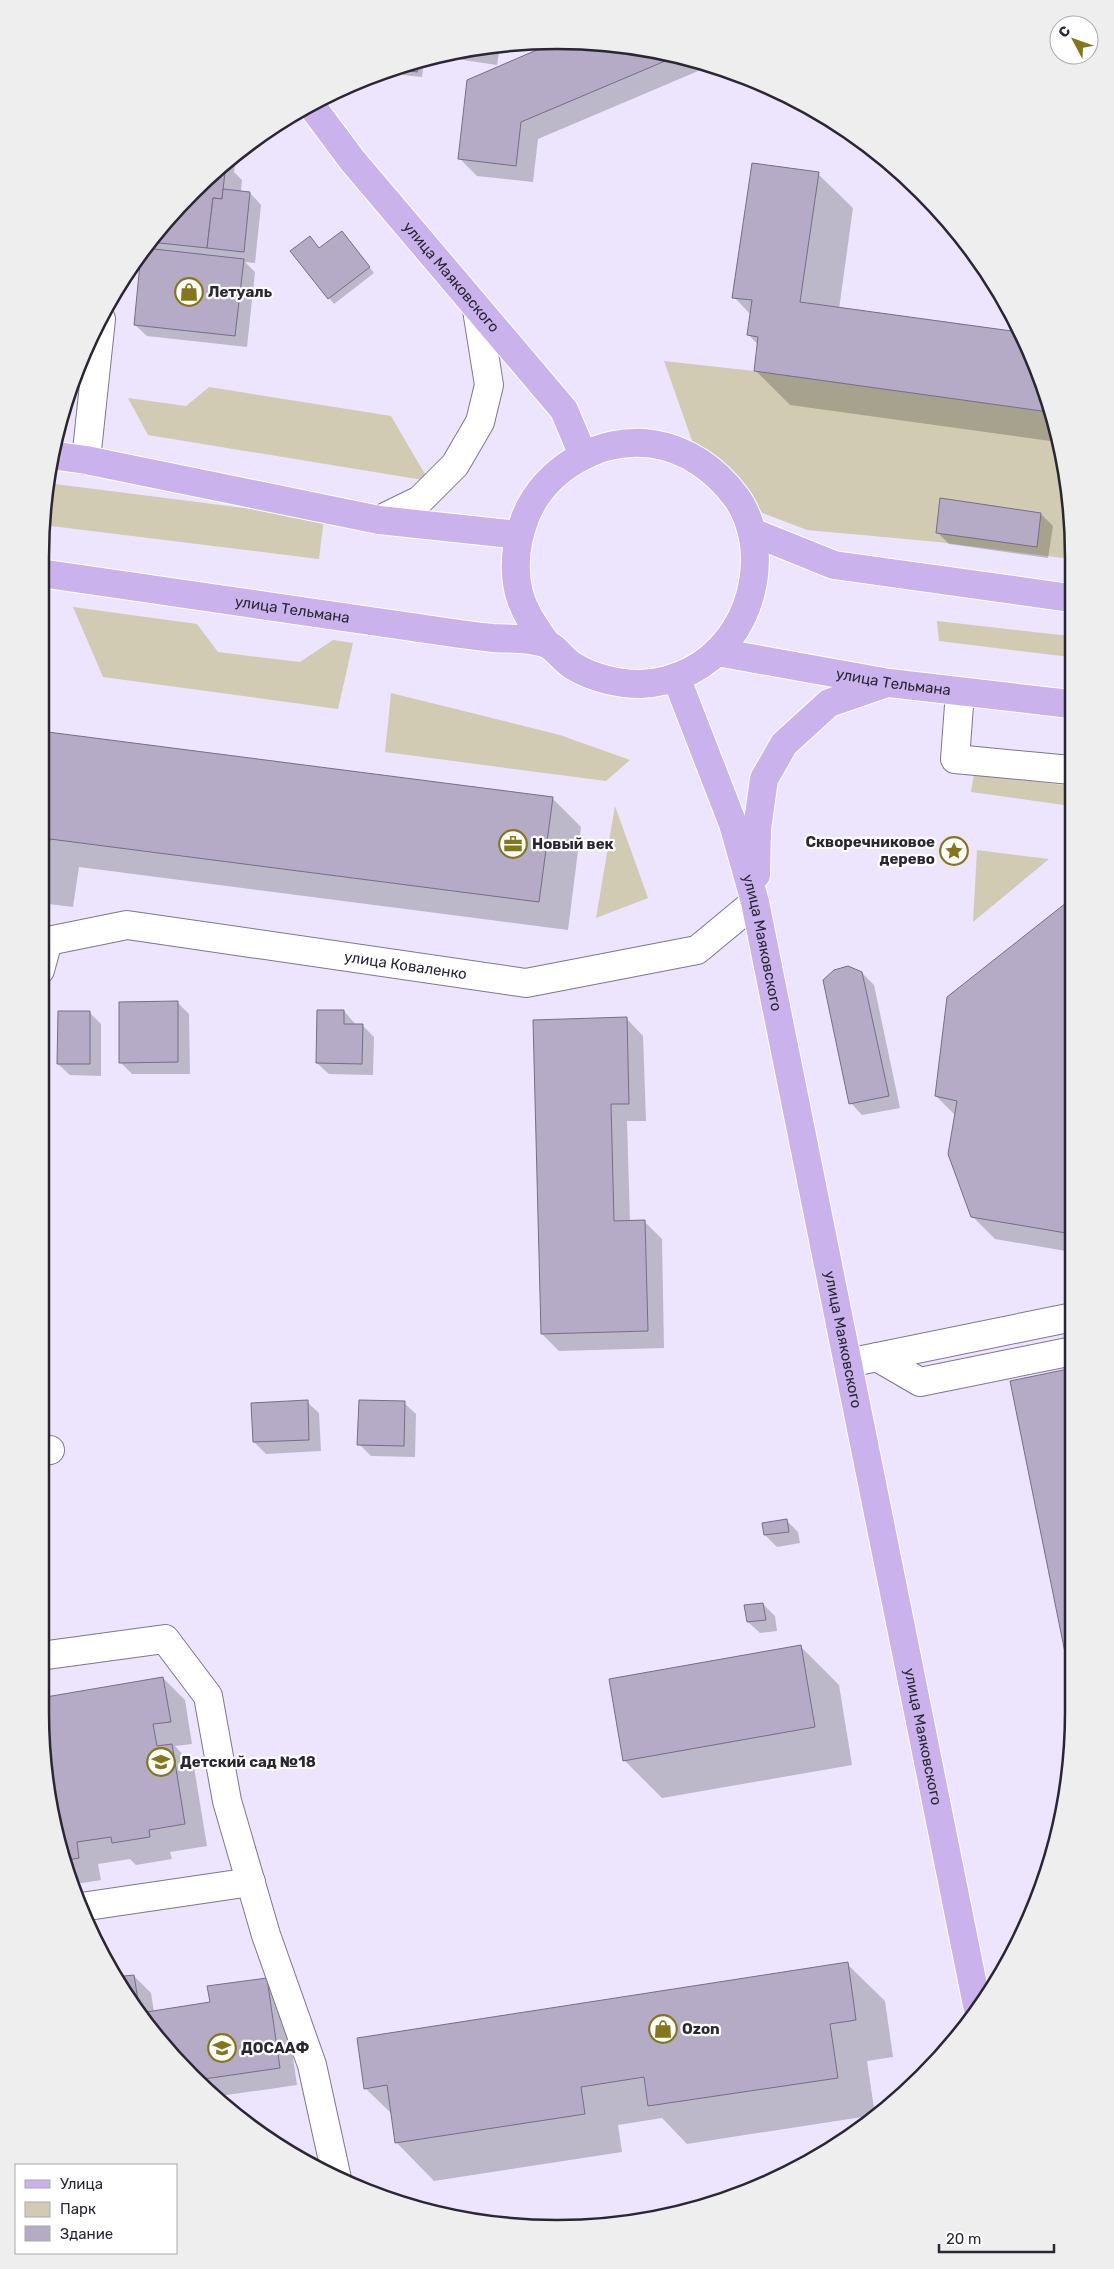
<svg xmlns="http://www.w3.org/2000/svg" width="1114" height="2269" viewBox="0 0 1114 2269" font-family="Rubik,sans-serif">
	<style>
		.green { fill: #d0cbb2 }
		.shadow { fill: #0003 }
		.building { fill: #b5abc7; stroke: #766d87 }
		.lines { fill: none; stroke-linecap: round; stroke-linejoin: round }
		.minor-casing { stroke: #7f7690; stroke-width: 30 }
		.major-casing { stroke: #fff; stroke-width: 30 }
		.minor { stroke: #fff; stroke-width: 28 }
		.major { stroke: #cab3ec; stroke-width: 28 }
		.labels { text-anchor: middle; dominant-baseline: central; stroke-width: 4.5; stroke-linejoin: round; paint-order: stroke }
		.street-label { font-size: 15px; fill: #2b2732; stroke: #fff }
		.poi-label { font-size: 15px; font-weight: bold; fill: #2b2732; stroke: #fff; text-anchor: start }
		.rim { fill: none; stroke: #2b2732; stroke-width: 2.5 }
	</style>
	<rect width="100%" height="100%" fill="#ede5fd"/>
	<g class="green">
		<polygon points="664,361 754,371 1049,412 1070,489 1070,559 938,542 807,530 744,506 696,452"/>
		<polygon points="209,387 391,416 429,481 148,435 128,398 186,406"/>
		<polygon points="71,388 65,436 56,435"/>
		<polygon points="47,483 324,518 319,559 43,525"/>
		<polygon points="73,607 197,624 218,652 300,662 333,640 353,643 338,709 103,677"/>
		<polygon points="937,621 1070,636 1070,657 939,641"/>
		<polygon points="391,693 560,735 630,760 606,781 385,752"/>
		<polygon points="974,774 1071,786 1071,806 971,792"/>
		<polygon points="615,806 648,898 596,918"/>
		<polygon points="977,850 1049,859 973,922"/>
	</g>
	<g class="shadow">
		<polygon points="563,41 658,50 710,66 538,139 533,182 477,176 460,159"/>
		<polygon points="500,46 497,65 436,56 456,50"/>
		<polygon points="424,60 422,77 403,75 397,68"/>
		<polygon points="236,155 234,172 242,180 241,192 250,193 261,205 255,263 245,262 255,272 247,347 147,336 135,325 143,251 154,250 148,244 192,191"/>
		<polygon points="818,174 853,208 839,309 1035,359 1057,442 790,405 755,370 758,345 749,335 751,315 734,297"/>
		<polygon points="347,238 374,273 334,304 292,251 320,249"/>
		<polygon points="1041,514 1053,526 1048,558 949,544 937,532"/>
		<polygon points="40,732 552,798 581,827 568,930 79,867 73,907 40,903"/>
		<polygon points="1071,901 1072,1252 995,1239 972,1216 956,1116 936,1096 948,997"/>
		<polygon points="862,973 874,985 900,1108 862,1115 851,1103"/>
		<polygon points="177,1002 189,1014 190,1074 132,1074 121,1063"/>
		<polygon points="344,1011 356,1025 362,1025 374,1037 373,1075 329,1074 317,1063"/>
		<polygon points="89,1012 101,1024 101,1076 70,1075 58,1064"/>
		<polygon points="626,1018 643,1036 646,1121 627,1121 630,1222 644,1221 662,1239 664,1348 559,1351 542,1334"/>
		<polygon points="307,1402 319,1413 321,1451 266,1454 254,1442"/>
		<polygon points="404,1403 416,1414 415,1457 371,1456 359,1444"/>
		<polygon points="786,1520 798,1532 800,1543 777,1547 765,1535"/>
		<polygon points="763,1604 775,1616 777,1631 760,1633 748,1622"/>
		<polygon points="801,1647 839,1685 852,1765 662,1798 624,1760"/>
		<polygon points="163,1678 185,1700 192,1744 175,1746 194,1767 207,1846 170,1852 172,1859 136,1865 130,1859 98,1864 101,1880 70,1885 50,1813 40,1699"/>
		<polygon points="847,1964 885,2001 893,2057 867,2061 875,2115 687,2144 662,2118 618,2125 622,2152 434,2181 397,2143 393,2115 365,2088"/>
		<polygon points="134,1976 151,1993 154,2012 211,2003 267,1979 284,1996 297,2085 213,2097 147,2027 115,1979"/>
	</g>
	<g class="building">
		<polygon points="560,40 658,50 677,56 521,122 516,166 458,159 467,80"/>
		<polygon points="418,62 417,72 395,68"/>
		<polygon points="226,163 222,199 213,198 207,248 150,242 192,191"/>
		<polygon points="752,163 819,172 800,302 1019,332 1035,359 1049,412 754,371 758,337 747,335 752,300 732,298"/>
		<polygon points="223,189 250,192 244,252 207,248 213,198 222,199"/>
		<polygon points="342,231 370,267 328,299 290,251 310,236 319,248"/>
		<polygon points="145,248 244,259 235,336 134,325 141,253"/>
		<polygon points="940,498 1041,513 1037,547 936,533"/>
		<polygon points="40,731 553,797 539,902 50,839 44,879 40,878"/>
		<polygon points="1071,899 1072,1234 971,1217 948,1154 957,1101 935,1096 947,997"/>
		<polygon points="848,966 862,972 889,1096 849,1104 823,980 834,970"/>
		<polygon points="178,1001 178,1062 119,1063 119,1002"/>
		<polygon points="317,1010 344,1010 344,1024 363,1024 362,1064 316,1063"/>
		<polygon points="58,1011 90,1011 90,1064 57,1064"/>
		<polygon points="627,1017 629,1104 611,1104 614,1221 645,1220 648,1331 541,1334 533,1020"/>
		<polygon points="1073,1368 1074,1697 1010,1381"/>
		<polygon points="308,1400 309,1440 253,1442 251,1403"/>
		<polygon points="359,1400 405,1401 404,1446 357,1445"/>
		<polygon points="787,1519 789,1532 764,1535 762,1523"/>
		<polygon points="763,1603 766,1620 747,1622 744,1605"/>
		<polygon points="801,1645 815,1727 623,1761 609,1679"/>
		<polygon points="163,1677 171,1722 153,1724 157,1746 172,1744 185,1824 149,1830 150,1837 112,1843 111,1837 77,1842 79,1858 63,1861 50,1813 40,1698"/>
		<polygon points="848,1962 856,2020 830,2024 838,2078 648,2106 644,2077 581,2087 585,2114 395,2143 387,2085 364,2089 357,2038"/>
		<polygon points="134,1975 140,2013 210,2002 207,1986 267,1978 280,2068 197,2080 147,2027 114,1977"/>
	</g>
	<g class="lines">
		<defs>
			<g id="minor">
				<polyline points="86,460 101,319"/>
				<polyline points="379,520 420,500 455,465 480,422 489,385 477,310"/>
				<polyline points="960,692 955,759 1071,770"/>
				<path id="s1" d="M40,941h8l79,-16 399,58 171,-33 58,-48"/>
				<polyline points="40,970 48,941"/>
				<polyline points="877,1357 920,1382 1073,1351"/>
				<polyline points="848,1363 1073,1317"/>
				<polyline points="40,1452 50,1450"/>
				<polyline points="40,1656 165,1639 208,1696 227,1801 266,1935 312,2065 337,2179"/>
				<polyline points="81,1907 251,1882"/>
			</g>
			<g id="major">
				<path id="s2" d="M311,105l41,55 212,250 19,45"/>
				<polyline points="50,455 86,460 379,520 519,535"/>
				<polyline points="752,532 834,565 1070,598"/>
				<path id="s3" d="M40,573c122,18 243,35 365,53 29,4 59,9 88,12 16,1 35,0 51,5 11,3 19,17 29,23 20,12 45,18 67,18 75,-3 122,-69 114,-140 -2,-15 -8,-34 -18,-47 -20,-27 -49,-48 -83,-53 -53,-8 -109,25 -128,74 -9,24 -12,51 -6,75 5,19 16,34 27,50"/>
				<path id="s4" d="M717,652l172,31 181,21"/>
				<path id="s5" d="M676,677l57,147 22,78 223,1108"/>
				<polyline points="756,875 757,829 764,779 784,744 829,703 887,683"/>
			</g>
		</defs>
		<use href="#minor" class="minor-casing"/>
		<use href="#major" class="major-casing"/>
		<use href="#minor" class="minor"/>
		<use href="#major" class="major"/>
	</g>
	<defs>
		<symbol id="shop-ring" viewBox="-11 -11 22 22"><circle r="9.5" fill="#fff" stroke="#857619" stroke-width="1.5"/><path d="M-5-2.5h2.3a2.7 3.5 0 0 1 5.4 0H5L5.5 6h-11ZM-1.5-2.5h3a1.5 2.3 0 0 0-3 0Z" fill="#857619"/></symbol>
		<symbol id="office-ring" viewBox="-11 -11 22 22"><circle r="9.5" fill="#fff" stroke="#857619" stroke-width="1.5"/><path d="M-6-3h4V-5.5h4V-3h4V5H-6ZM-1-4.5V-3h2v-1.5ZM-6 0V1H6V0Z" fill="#857619"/></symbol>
		<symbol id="sight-ring" viewBox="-11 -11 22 22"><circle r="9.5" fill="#fff" stroke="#857619" stroke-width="1.5"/><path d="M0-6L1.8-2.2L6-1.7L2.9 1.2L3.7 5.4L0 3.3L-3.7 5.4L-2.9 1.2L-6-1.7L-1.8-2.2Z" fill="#857619"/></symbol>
		<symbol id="school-ring" viewBox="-11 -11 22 22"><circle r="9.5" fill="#fff" stroke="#857619" stroke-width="1.5"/><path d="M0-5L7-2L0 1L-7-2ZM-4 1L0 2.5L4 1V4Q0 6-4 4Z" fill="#857619"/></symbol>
	</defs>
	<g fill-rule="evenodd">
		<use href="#shop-ring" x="173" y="276" width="32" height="32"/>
		<use href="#office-ring" x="497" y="828" width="32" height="32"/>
		<use href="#sight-ring" x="938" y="835" width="32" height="32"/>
		<use href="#school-ring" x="145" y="1746" width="32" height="32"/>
		<use href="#shop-ring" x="647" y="2013" width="32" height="32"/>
		<use href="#school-ring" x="206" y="2032" width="32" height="32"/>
	</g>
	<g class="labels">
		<g class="street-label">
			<text stroke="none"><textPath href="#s2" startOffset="222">улица Маяковского</textPath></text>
			<text stroke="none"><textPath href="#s3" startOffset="255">улица Тельмана</textPath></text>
			<text stroke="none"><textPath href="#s4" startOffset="179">улица Тельмана</textPath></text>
			<text stroke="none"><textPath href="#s5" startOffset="280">улица Маяковского</textPath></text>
			<text stroke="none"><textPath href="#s1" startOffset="370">улица Коваленко</textPath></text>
			<text stroke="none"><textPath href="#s5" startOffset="685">улица Маяковского</textPath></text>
			<text stroke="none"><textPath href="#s5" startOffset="1090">улица Маяковского</textPath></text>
		</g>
		<g class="poi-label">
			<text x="208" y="292">Летуаль</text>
			<text x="935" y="842" text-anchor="end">Скворечниковое<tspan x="935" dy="17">дерево</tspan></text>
			<text x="532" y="844">Новый век</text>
			<text x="180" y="1762">Детский сад №18</text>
			<text x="682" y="2029">Ozon</text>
			<text x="241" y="2048">ДОСААФ</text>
		</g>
	</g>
	<path d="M0 0H1114V2269H0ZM557 49H557A508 508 0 0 1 1065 557V1712A508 508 0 0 1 557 2220H557A508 508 0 0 1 49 1712V557A508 508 0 0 1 557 49Z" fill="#eeeeef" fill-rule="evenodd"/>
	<path class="rim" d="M557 49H557A508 508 0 0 1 1065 557V1712A508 508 0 0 1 557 2220H557A508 508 0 0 1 49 1712V557A508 508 0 0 1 557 49Z"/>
	<rect x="15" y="2164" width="162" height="90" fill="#ffffff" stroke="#aaa9ad"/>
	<rect x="25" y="2180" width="25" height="8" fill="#cab3ec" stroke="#aaa9ad"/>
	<text x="60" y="2189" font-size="15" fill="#2b2732">Улица</text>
	<rect x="25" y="2202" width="25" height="15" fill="#d0cbb2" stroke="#aaa9ad"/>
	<text x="60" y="2214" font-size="15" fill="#2b2732">Парк</text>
	<rect x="25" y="2226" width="25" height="15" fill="#b5abc7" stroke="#aaa9ad"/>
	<text x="60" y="2239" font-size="15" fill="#2b2732">Здание</text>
	<g transform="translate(1074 40) rotate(311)"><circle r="24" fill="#ffffff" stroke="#aaa9ad"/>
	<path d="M0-4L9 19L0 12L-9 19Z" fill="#857619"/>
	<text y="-8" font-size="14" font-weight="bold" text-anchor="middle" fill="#2b2732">С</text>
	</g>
	<path d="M939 2244v8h115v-8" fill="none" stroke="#2b2732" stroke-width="2.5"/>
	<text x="946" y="2244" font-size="15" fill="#2b2732" stroke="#ffffff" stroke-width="4" paint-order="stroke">20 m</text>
</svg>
